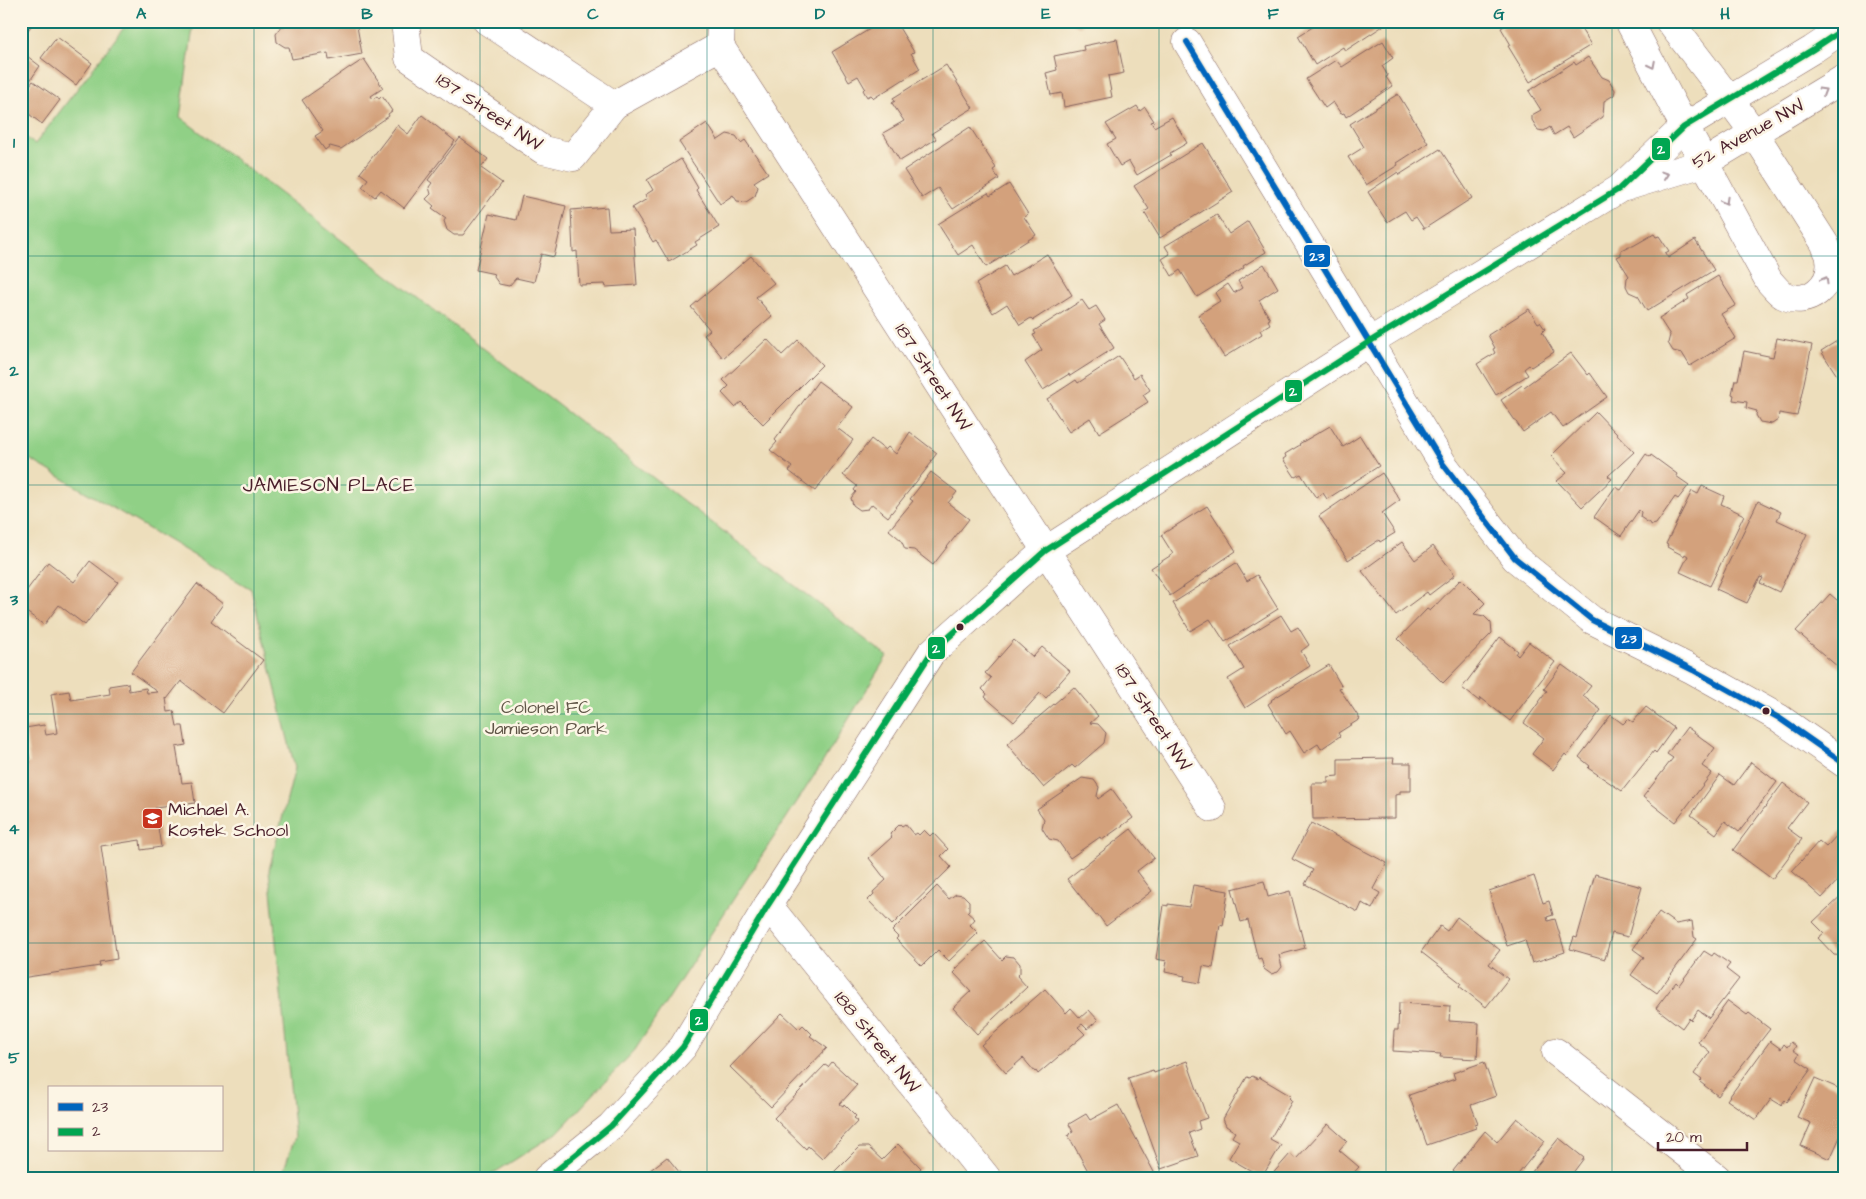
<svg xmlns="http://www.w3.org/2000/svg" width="1866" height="1199" viewBox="0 0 1866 1199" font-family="'Architects Daughter',sans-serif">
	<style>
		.green { fill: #90d086; stroke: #6d7858 }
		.building { fill: #d3a17b }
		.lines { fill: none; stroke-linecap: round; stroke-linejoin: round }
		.minor-casing { stroke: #83625e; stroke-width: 29 }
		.tertiary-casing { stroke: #83625e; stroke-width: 29 }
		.minor { stroke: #fff; stroke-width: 28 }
		.tertiary { stroke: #fff; stroke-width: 28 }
		.bus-1-casing { stroke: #fcf5e5; stroke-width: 10 }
		.bus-2-casing { stroke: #fcf5e5; stroke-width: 10 }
		.bus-1 { stroke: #0065bd; stroke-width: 6 }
		.bus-2 { stroke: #00a651; stroke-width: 6 }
		.oneway { stroke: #ae9aa0 }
		.grid { fill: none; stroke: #0f766e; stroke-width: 1; stroke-opacity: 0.55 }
		.bus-dot { fill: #4a1f2b; stroke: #fcf5e5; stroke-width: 2 }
		.labels { text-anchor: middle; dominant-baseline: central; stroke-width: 5; stroke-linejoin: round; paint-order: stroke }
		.street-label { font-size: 18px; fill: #4a1f2b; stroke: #fcf5e5 }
		.park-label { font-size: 18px; fill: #5f5446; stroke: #fcf5e5 }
		.poi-label { font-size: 18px; fill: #4a1f2b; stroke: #fcf5e5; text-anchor: start }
		.neighbourhood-label { font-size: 19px; letter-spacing: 1px; fill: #4a1f2b; stroke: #fcf5e5 }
		.line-badge { stroke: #fcf5e5; stroke-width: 2 }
		.badge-label { font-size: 14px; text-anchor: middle; font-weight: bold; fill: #fff }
		.neatline { fill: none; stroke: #0f766e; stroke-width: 2 }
		.grid-label { font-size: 16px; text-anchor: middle; font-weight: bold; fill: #0f766e }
	</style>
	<rect width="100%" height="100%" fill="#fcf5e5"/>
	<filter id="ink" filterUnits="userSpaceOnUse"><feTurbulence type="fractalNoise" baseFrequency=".02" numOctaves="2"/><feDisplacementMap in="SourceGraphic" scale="10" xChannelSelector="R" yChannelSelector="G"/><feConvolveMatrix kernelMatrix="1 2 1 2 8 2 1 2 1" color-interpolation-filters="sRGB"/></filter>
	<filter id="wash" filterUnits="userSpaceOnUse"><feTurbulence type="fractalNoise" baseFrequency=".0096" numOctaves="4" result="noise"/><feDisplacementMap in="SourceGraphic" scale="20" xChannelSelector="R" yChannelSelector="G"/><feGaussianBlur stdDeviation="1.12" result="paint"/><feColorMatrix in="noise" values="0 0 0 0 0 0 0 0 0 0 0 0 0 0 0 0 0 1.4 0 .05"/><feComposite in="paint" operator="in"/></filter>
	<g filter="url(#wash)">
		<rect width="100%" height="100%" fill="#eddebc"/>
		<polygon class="green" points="129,21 194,21 180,117 887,656 821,765 635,1050 557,1133 486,1178 281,1178 295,1137 269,870 295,768 251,589 21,454 21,134 35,144"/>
		<g id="blocks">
			<g class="building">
				<polygon points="21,21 35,21 24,35 21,33"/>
				<polygon points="285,21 331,21 331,24 356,21 362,54 329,60 328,53 292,59 289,47 285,47 277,42 276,34 282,26 285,26"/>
				<polygon points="883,21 895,21 914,52 911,53 920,69 874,98 871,95 867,97 863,90 865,88 858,76 849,81 832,52"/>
				<polygon points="1067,21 1085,21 1079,27"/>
				<polygon points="1313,21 1380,21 1383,26 1345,51 1343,47 1315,65 1298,36 1316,25"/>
				<polygon points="1513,21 1559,21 1559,24 1564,21 1576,21 1591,45 1530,82 1508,46 1511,45 1501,28"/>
				<polygon points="57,37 92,63 76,85 41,58"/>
				<polygon points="1117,39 1124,73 1108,76 1112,97 1064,107 1062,93 1051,95 1046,73 1057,70 1054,56 1084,50 1083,46"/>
				<polygon points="1383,41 1393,58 1382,66 1388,76 1386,77 1392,86 1346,117 1344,113 1341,114 1333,102 1325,108 1306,79 1336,60 1342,67"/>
				<polygon points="21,49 28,54 27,56 40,66 29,82 25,79 21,84"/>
				<polygon points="1588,57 1602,77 1609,80 1615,90 1614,95 1604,101 1603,117 1573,137 1567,127 1554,135 1550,127 1544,131 1538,130 1532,120 1532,115 1541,110 1529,91 1574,62 1576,65"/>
				<polygon points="364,59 383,88 371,96 373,99 377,96 379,99 382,96 392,111 388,114 389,116 341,149 330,146 325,150 315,136 323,131 302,100 350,67 350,68"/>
				<polygon points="946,65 973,108 932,133 936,139 900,161 883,133 904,121 892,103 895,101 893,98"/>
				<polygon points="33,81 60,100 42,124 21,108 21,97"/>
				<polygon points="1398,94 1428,143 1397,163 1398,165 1366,185 1348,157 1364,147 1350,124"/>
				<polygon points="1137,106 1140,111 1145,107 1154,121 1151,122 1154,127 1172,117 1187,143 1170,153 1171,155 1137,175 1129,161 1120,166 1107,144 1116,139 1106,124"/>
				<polygon points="422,115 455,141 404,208 381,190 375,197 362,187 368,179 360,173 397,125 408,134"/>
				<polygon points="707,123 718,140 727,134 736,136 741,143 745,140 768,173 754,182 758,187 755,196 746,202 737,201 733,195 720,204 679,142"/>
				<polygon points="970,127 996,168 993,170 999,179 953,209 938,188 922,198 904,170"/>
				<polygon points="460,138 488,159 481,168 502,183 463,235 454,235 447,230 444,221 446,218 432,208 434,206 426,199 431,194 429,187 432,183 428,180"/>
				<polygon points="1203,143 1233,192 1160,238 1144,212 1149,209 1134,186"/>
				<polygon points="1440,149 1472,198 1424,229 1416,217 1411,220 1405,211 1387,222 1368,192 1398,172 1399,175"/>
				<polygon points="681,159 698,188 696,190 719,227 695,242 697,245 669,262 656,240 653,242 632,208 647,199 645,195 653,190 647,180"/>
				<polygon points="1009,184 1028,214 1024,217 1036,235 986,267 973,245 958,255 938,224 988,193 990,196"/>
				<polygon points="522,196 566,206 554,257 541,254 534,282 516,278 509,286 499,284 494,277 495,274 476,270 489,214 516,220"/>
				<polygon points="607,207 609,230 633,229 637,285 606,287 605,284 579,285 577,251 573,252 571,210"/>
				<polygon points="1217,215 1229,234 1248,221 1266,252 1243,266 1244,268 1197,297 1180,270 1172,276 1162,259 1170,254 1165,246"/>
				<polygon points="1654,234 1656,237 1659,236 1669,251 1665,253 1668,258 1695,240 1714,270 1647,311 1638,296 1629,292 1626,286 1627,278 1629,276 1617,257 1621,255 1621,250 1629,246 1633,246"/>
				<polygon points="1047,254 1072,295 1033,320 1031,318 1020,325 1007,304 993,313 976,284 1005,266 1011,276"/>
				<polygon points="751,256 774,283 756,297 772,316 723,358 704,335 710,330 691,307"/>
				<polygon points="1264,264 1278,288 1259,300 1270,319 1268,320 1270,324 1260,330 1262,334 1224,357 1198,315 1220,301 1215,293 1228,284 1234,293 1242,288 1238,281"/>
				<polygon points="1718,276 1736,305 1721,314 1736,338 1690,366 1682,353 1673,351 1668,343 1670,335 1659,318 1689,299 1687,295"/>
				<polygon points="1082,300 1089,310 1096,306 1105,320 1099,324 1114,348 1070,376 1069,374 1043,390 1025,362 1042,350 1033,335 1036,334 1034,331"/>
				<polygon points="1529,309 1538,323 1540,322 1545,329 1542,332 1554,352 1531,367 1529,365 1524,369 1528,375 1496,395 1477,364 1495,353 1493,349 1495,348 1488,335"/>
				<polygon points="1845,336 1845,381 1842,383 1821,351"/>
				<polygon points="1777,338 1812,345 1797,416 1779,413 1778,420 1772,424 1760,422 1756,415 1757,411 1746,408 1747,402 1733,400 1734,395 1732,394 1735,380 1738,380 1744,351 1773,357"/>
				<polygon points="767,339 782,355 798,340 822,365 763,424 741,402 735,407 722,393 729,386 723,380"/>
				<polygon points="1571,353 1588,375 1590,373 1607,397 1563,428 1551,412 1523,432 1501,400 1522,385 1524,387"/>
				<polygon points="1119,356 1134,378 1140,374 1150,390 1143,395 1148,402 1099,433 1090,418 1069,432 1047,399 1076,380 1078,383"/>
				<polygon points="818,381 853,407 837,428 853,440 815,491 789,471 792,467 770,450 777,442 775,440"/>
				<polygon points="1596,412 1634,452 1608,476 1612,479 1582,507 1557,481 1567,473 1551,456"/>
				<polygon points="1330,426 1343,447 1360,436 1379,466 1327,499 1323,493 1316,498 1301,474 1295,477 1283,459 1286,457 1285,454 1300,445 1299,444"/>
				<polygon points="910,432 937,453 931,461 932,462 888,517 872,504 868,509 860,510 853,505 851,498 856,492 854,490 857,486 843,475 871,439 885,450 888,447 896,454"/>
				<polygon points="1646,454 1650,457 1651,455 1677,474 1676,476 1689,485 1678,499 1675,497 1656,524 1652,525 1640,517 1641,512 1639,510 1621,536 1594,517 1615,487 1621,490"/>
				<polygon points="931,472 957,492 948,503 969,519 933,565 914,550 905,549 901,540 889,530 913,501 910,499"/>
				<polygon points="1382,473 1400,500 1382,513 1395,533 1380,542 1379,540 1348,560 1319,516"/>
				<polygon points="1702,486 1724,496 1721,504 1744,515 1710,586 1680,572 1688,556 1685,554 1684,556 1667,547 1668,545 1666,544 1692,491 1698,494"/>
				<polygon points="1758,501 1781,512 1777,520 1807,534 1779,592 1760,583 1763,578 1760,577 1747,603 1716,589"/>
				<polygon points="1207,506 1236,551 1170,596 1151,568 1173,554 1161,535"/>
				<polygon points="1402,542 1415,560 1433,546 1455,575 1429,595 1427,592 1396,615 1362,571"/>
				<polygon points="90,561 118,582 85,625 59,605 44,625 21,608 21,598 48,562 74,582"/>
				<polygon points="1236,563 1247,581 1257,575 1278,609 1225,642 1210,619 1190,631 1173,603"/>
				<polygon points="1461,579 1485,603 1474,614 1484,616 1491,623 1492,633 1443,683 1398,639 1427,609 1430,611"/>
				<polygon points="197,584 223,604 211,621 263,660 223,713 181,681 167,699 166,698 168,712 174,711 177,726 183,726 186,745 176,747 182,783 192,782 195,803 155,808 161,847 141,850 140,840 101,846 117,959 99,962 100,966 21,978 21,764 30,763 25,728 44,725 46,735 57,733 51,694 69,691 71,700 110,694 109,686 128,683 129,691 146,688 147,693 158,692 131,672"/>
				<polygon points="1830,594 1845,607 1845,673 1796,631"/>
				<polygon points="1281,615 1291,631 1298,627 1309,645 1301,651 1310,666 1245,708 1228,679 1244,669 1230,646"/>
				<polygon points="1500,637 1518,651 1516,654 1518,656 1529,642 1555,662 1510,721 1481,698 1479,701 1462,688"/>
				<polygon points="1014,640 1033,657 1042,647 1070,671 1046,698 1040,693 1014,722 985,697 987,694 982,689 991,678 985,673"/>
				<polygon points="1329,665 1342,687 1339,688 1360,719 1338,733 1340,736 1321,749 1318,744 1304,753 1290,731 1286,734 1268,704 1272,701 1271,700"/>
				<polygon points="1562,665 1591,686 1583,696 1601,710 1567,756 1565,754 1553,770 1532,754 1544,738 1524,723 1547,691 1544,689"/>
				<polygon points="1074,687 1098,716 1090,723 1098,724 1106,733 1104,743 1075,768 1072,765 1044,788 1007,744"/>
				<polygon points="1646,707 1674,728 1656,753 1654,751 1622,791 1588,768 1590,766 1579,757 1611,715 1623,724 1628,719 1633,722"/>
				<polygon points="1687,727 1715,748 1702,766 1712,773 1675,822 1643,797 1673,758 1667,754"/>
				<polygon points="1394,758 1393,763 1411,763 1411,791 1400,791 1400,794 1395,795 1395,818 1313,819 1312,783 1328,783 1328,777 1338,776 1338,759"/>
				<polygon points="1751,762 1777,782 1739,832 1725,821 1716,834 1691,815 1720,775 1734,785"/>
				<polygon points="1082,778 1094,780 1099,787 1097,796 1098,799 1112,789 1133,818 1102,840 1100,837 1070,858 1058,841 1049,839 1042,828 1044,819 1037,809"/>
				<polygon points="1783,783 1807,802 1787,828 1802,839 1772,879 1733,850"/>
				<polygon points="1311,823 1387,863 1373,889 1380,893 1372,909 1362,903 1358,912 1305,884 1313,870 1292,859"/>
				<polygon points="900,824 902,826 905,824 914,835 917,833 919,835 924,830 930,836 933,833 948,849 941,856 951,867 892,925 868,900 874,894 873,892 886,880 869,858 892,837 890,834"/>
				<polygon points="1131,829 1154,858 1137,871 1152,891 1106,926 1098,915 1096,916 1067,879"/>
				<polygon points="1841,831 1845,834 1845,879 1844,881 1840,878 1822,898 1792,871 1819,841 1826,847"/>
				<polygon points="1595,874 1642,887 1628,937 1612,933 1605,959 1570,949 1574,937 1577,938"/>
				<polygon points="1534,876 1543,903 1549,901 1553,915 1547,917 1548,921 1555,919 1565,952 1532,963 1525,940 1507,946 1489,891"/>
				<polygon points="1264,881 1268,897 1290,891 1305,948 1279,955 1282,967 1278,972 1271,974 1264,969 1261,958 1258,959 1248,920 1241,922 1232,889"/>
				<polygon points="1193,885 1228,891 1223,926 1220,925 1213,968 1203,966 1200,983 1184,980 1185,976 1165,972 1167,961 1156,959 1164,905 1168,906 1168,904 1189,907"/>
				<polygon points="937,886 949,899 956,894 963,895 969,901 969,910 967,912 975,919 970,925 978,933 949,961 938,950 922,966 896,939 898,937 892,931"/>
				<polygon points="1845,892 1845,956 1834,955 1818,938 1824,933 1813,922"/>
				<polygon points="1659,912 1676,924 1692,921 1694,937 1697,939 1657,993 1631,975 1644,957 1633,949"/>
				<polygon points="1457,917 1500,950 1489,964 1508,979 1486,1007 1459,986 1461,983 1421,952 1440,926 1447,931"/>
				<polygon points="985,941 1002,960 1006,956 1014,957 1020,964 1020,973 1017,976 1027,987 977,1034 953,1008 971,991 954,973 957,970 955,969"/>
				<polygon points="1704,951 1712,956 1714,953 1730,964 1726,969 1739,979 1709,1018 1698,1010 1691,1020 1689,1018 1682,1028 1656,1008 1676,982 1679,985"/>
				<polygon points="1045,989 1066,1013 1071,1008 1080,1018 1089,1010 1098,1020 1087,1029 1082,1024 1078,1027 1085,1034 1038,1074 1036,1071 1035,1072 1023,1058 1006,1073 981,1045"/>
				<polygon points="1728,1001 1747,1015 1749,1013 1770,1029 1718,1096 1700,1082 1702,1080 1694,1074 1710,1052 1698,1042"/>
				<polygon points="1399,1003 1450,1006 1449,1021 1479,1023 1477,1059 1440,1057 1441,1054 1393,1051 1394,1030 1398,1030"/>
				<polygon points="782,1013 799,1029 803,1025 812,1034 810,1036 827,1048 771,1107 730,1067"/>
				<polygon points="1770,1041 1781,1049 1784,1044 1787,1047 1791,1042 1796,1046 1793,1050 1799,1054 1796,1059 1811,1069 1787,1102 1785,1100 1781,1105 1771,1099 1756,1120 1727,1100"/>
				<polygon points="1187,1061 1207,1118 1198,1121 1200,1129 1189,1133 1198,1156 1161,1169 1128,1078 1153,1070 1154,1073"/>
				<polygon points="832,1062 857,1085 840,1104 843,1106 844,1104 856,1116 854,1118 858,1121 822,1159 808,1146 806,1149 774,1118 825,1065 828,1067"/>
				<polygon points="1484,1062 1496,1096 1471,1105 1478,1123 1475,1124 1476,1128 1427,1145 1409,1095 1455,1079 1453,1073"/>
				<polygon points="1252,1076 1258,1079 1259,1077 1291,1096 1289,1098 1292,1101 1270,1139 1281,1145 1262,1177 1229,1158 1239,1141 1232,1137 1235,1132 1226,1126 1223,1119 1247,1077 1250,1078"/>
				<polygon points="1815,1078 1845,1091 1845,1126 1830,1159 1801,1146 1811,1123 1797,1117"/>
				<polygon points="1118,1105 1155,1174 1148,1178 1119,1178 1118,1175 1116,1177 1114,1173 1106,1178 1092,1178 1068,1135 1073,1132 1069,1124 1086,1114 1090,1120"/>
				<polygon points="1517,1118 1545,1141 1515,1178 1461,1178 1453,1171 1485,1131 1497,1142"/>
				<polygon points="1328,1124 1347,1141 1339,1150 1359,1167 1349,1178 1269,1178 1290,1154 1296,1159"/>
				<polygon points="1559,1138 1584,1158 1569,1178 1527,1178"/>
				<polygon points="898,1144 921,1168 912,1178 836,1178 838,1176 834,1172 859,1147 868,1147 882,1160"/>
				<polygon points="667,1157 684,1178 640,1178"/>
			</g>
		</g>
	</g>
	<g filter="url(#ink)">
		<use href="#blocks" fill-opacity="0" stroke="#83625e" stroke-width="1"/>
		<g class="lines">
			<defs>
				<g id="minor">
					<polyline points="405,21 409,58 543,150 573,157 614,105 720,46 1212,808"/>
					<polyline points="487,21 614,105"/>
					<path d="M1629,21l46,88 94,172c4,4 9,11 14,14 25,13 51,-10 47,-36 0,-5 -4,-10 -5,-15l-71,-111 -25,-34 -60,-78"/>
					<polyline points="1187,42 1443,464 1515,558 1592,620 1693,670 1779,718 1845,764"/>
					<polyline points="720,46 721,21"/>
					<polyline points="768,905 987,1178"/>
					<polyline points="1556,1052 1717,1178"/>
				</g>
				<g id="tertiary">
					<polyline points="1625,187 1704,163 1845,78"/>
					<polyline points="547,1178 611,1126 683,1047 768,905 931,653 1045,551 1369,342 1619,189 1684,127 1812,50 1845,28"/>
				</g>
			</defs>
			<use href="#minor" class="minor-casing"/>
			<use href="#tertiary" class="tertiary-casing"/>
			<use href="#minor" class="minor"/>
			<use href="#tertiary" class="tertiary"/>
			<defs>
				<polyline id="bus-1" points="1187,42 1443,464 1515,558 1592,620 1693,670 1779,718 1845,764"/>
				<polyline id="bus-2" points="547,1178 611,1126 683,1047 768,905 931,653 1045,551 1369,342 1619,189 1684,127 1812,50 1845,28"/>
			</defs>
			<use href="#bus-1" class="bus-1-casing"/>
			<use href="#bus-2" class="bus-2-casing"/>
			<use href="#bus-1" class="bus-1"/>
			<use href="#bus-2" class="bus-2"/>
		</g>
		<defs><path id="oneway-chevron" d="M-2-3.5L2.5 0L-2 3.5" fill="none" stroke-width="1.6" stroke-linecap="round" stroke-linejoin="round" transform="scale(1.25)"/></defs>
		<g class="oneway">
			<use href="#oneway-chevron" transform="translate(1652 65) rotate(63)"/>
			<use href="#oneway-chevron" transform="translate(1823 91) rotate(-31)"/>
			<use href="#oneway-chevron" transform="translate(1665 175) rotate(-18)"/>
			<use href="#oneway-chevron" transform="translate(1725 201) rotate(61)"/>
			<use href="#oneway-chevron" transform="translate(1825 280) rotate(-60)"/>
		</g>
	</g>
	<path class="grid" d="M254,21v1157M480,21v1157M707,21v1157M933,21v1157M1159,21v1157M1386,21v1157M1612,21v1157M21,256h1824M21,485h1824M21,714h1824M21,943h1824"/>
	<defs>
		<symbol id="school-square" viewBox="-11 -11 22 22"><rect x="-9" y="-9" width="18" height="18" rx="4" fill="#c8321e" stroke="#fcf5e5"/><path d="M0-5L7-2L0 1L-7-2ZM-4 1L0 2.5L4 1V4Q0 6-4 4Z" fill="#fff"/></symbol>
	</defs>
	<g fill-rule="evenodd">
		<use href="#school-square" x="140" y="806" width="25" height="25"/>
	</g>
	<g class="bus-dot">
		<circle cx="960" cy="627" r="4.5"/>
		<circle cx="1766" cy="711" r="4.5"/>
	</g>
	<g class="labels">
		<g class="street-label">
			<text transform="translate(489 112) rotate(34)">187 Street NW</text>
			<text transform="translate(1748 134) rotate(-29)">52 Avenue NW</text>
			<text transform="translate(933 377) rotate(57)">187 Street NW</text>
			<text transform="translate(1153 717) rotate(57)">187 Street NW</text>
			<text transform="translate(877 1042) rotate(51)">188 Street NW</text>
		</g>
		<g class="park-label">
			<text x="546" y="707">Colonel FC<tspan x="546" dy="21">Jamieson Park</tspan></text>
		</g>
		<g class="poi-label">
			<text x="168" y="809">Michael A.<tspan x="168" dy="21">Kostek School</tspan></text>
		</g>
		<g class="neighbourhood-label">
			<text x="329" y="485">JAMIESON PLACE</text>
		</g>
	</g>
	<g class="line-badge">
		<rect x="1651" y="137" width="20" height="24" rx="5" fill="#00a651"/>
		<rect x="1303" y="244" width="28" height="24" rx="5" fill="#0065bd"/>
		<rect x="1284" y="379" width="19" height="24" rx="5" fill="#00a651"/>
		<rect x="1614" y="626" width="29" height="24" rx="5" fill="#0065bd"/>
		<rect x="927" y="636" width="19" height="24" rx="5" fill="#00a651"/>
		<rect x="689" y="1008" width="20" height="24" rx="5" fill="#00a651"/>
	</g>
	<g class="badge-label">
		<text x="1661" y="154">2</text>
		<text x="1317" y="261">23</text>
		<text x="1293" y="396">2</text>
		<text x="1629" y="643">23</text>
		<text x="936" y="653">2</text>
		<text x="699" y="1025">2</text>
	</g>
	<rect width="1866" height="1199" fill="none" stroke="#fcf5e5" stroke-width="55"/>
	<rect x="48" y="1086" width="175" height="65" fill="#fcf5e5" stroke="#b59f9b"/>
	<rect x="58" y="1103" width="25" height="8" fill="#0065bd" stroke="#b59f9b"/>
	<text x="92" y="1112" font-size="15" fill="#4a1f2b">23</text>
	<rect x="58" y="1128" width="25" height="8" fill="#00a651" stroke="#b59f9b"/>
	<text x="92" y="1136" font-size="15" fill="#4a1f2b">2</text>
	<path d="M1658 1142v8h89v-8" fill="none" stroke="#4a1f2b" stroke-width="2.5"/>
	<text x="1666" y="1142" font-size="15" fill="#4a1f2b" stroke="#fcf5e5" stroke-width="4" paint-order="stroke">20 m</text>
	<rect x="28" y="28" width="1810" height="1144" class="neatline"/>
	<g class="grid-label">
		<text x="141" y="19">A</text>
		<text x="367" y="19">B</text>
		<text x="593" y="19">C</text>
		<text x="820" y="19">D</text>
		<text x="1046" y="19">E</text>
		<text x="1273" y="19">F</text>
		<text x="1499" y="19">G</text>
		<text x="1725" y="19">H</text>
		<text x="14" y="148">1</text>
		<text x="14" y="376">2</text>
		<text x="14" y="605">3</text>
		<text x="14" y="834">4</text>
		<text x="14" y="1063">5</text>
	</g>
</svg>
